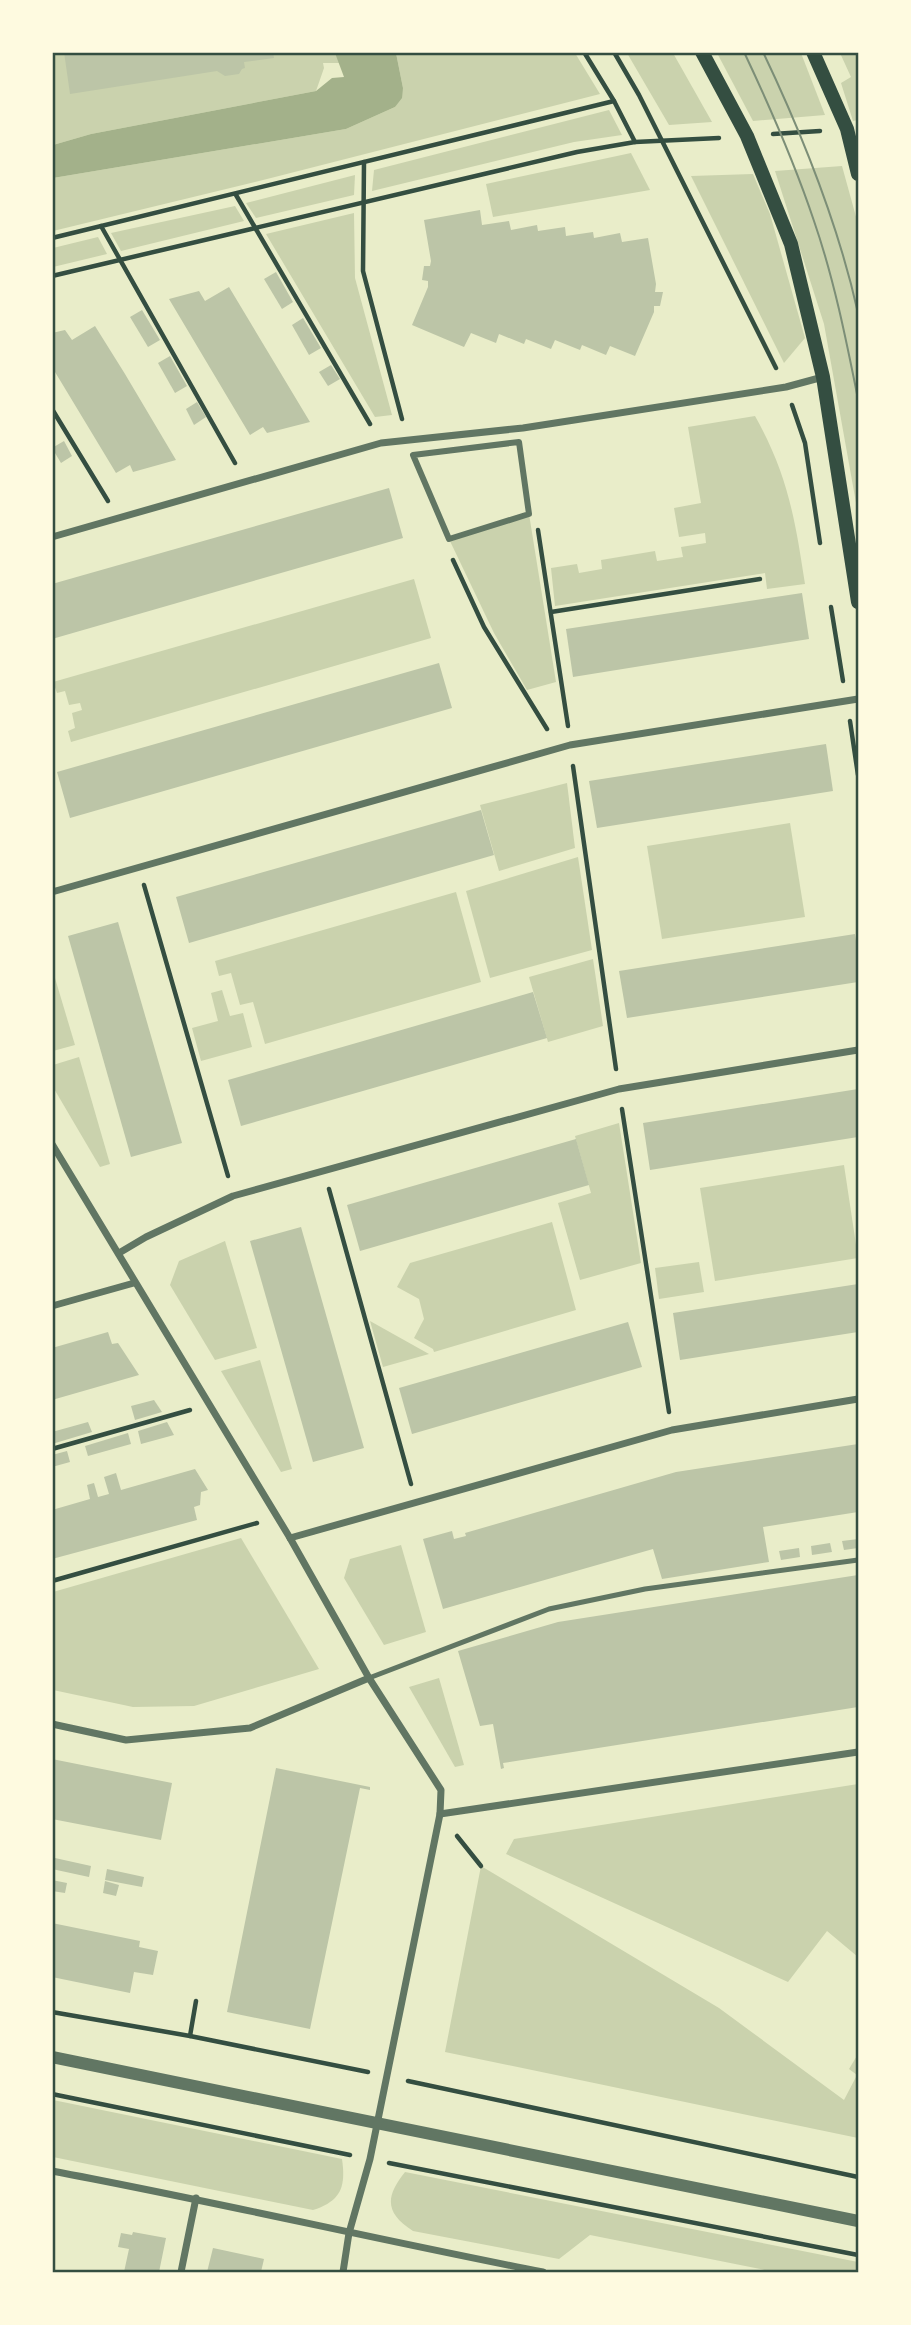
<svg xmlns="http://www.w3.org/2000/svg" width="911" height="2325" viewBox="0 0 911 2325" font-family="'Space Grotesk',sans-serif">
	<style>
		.green { fill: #cad2ad }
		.water { fill: #a3b18a }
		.building { fill: #bcc5a7 }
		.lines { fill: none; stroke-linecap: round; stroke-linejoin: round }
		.path { stroke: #344e41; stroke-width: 4.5 }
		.service { stroke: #617663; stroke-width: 5 }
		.pedestrian { stroke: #617663; stroke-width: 6 }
		.minor { stroke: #617663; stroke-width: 7 }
		.tertiary { stroke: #617663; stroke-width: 12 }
		.secondary { stroke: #344e41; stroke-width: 14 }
		.tram { stroke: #7c8e77; stroke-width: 2 }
		.neatline { fill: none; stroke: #344e41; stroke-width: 2.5 }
	</style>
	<rect width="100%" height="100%" fill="#e9edc9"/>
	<g class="green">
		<polygon points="335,52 340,63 323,63 324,68 316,91 91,134 53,145 53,53"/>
		<polygon points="396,53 575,53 600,94 271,178 53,231 53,178 346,129 395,107 403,88"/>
		<polygon points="627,53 673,53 712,122 669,125"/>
		<polygon points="717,53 801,53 825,115 753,121"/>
		<polygon points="840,53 858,53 858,120 853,121 841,83 851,77"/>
		<polygon points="609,110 622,135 574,142 372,191 374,170"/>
		<polygon points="631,153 650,190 493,217 486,184"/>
		<polygon points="842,166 858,224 858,514 824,324 775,171"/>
		<polygon points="753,174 770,214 805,338 784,363 691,176"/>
		<polygon points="355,175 354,195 256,218 246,203"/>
		<polygon points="235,206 244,221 121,251 111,233"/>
		<polygon points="354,213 355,278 392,415 375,417 266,234"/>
		<polygon points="98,237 107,254 53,267 53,248"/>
		<path d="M755,416c33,59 40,103 50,168l-38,5 -2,-16 -210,33 -4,-38 26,-4 2,9 23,-4 -1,-9 54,-9 2,10 26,-4 -2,-10 25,-4 -1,-10 -26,4 -5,-29 27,-5 -13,-76z"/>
		<polygon points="529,514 556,682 527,690 494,633 449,539"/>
		<polygon points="414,579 431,638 71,742 68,731 75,728 72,713 82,710 80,703 69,705 65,691 57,693 53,682"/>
		<polygon points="567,783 575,848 499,871 480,805"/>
		<polygon points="790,823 805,917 662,939 647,846"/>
		<polygon points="578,857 592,950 490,978 466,891"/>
		<polygon points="456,892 481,982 265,1044 253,1002 240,1005 231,973 219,976 215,961"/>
		<polygon points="593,959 603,1026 548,1042 529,977"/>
		<polygon points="52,968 75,1045 53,1051 52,1051"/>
		<polygon points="222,990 230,1016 243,1013 252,1047 201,1061 192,1028 218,1021 211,993"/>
		<polygon points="79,1057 110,1164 100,1167 53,1087 53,1065"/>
		<polygon points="619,1123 641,1263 580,1280 558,1203 591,1193 575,1136"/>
		<polygon points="844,1165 858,1258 715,1281 700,1188"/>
		<polygon points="552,1222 576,1310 434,1352 433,1349 414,1338 424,1319 419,1299 397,1287 410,1263"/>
		<polygon points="225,1241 257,1348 215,1360 170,1285 179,1261"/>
		<polygon points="699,1262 704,1292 659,1299 655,1268"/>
		<polygon points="370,1321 429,1354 383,1367"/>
		<polygon points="260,1360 292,1469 281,1472 221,1371"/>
		<polygon points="241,1538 319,1669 194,1706 133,1707 53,1690 53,1592"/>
		<polygon points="401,1545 426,1632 384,1645 344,1578 350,1559"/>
		<polygon points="439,1678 464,1765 455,1767 409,1687"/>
		<polygon points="858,1784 858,1957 827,1931 788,1982 506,1854 514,1839"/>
		<polygon points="481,1866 719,2008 844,2100 857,2075 849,2069 858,2054 858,2138 445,2052"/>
		<path d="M53,2100l289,59c4,28 -1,42 -29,51l-260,-53z"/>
		<path d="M405,2172l453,90v10h-83l-185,-37 -31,24 -146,-28c-28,-18 -28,-34 -8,-59z"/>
	</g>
	<polygon class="water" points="335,53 396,53 403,88 402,98 395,107 346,129 53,178 53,145 91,134 316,91 332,78 344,77"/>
	<g class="building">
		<polygon points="64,52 273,52 274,58 244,62 245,68 242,69 239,74 225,76 217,71 70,94"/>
		<polygon points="480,210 482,225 509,221 511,230 537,225 538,231 565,227 566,236 593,232 594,238 620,233 622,242 648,238 656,284 655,292 663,292 660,306 654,306 654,312 635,356 610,346 606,355 582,345 580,350 555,340 551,349 526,339 524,344 499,334 496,343 471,333 464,347 412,325 428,287 428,281 422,280 424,266 430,266 431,261 424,220"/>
		<polygon points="276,272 293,302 282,309 264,279"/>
		<polygon points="229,287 310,422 267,433 263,427 250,435 169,299 199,291 205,301"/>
		<polygon points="142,310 160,340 148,347 130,317"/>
		<polygon points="303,318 321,348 309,355 292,325"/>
		<polygon points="95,326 125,374 176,460 133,472 130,465 116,473 52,367 52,333 65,330 72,340"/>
		<polygon points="170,356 187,386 175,393 158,363"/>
		<polygon points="331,365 340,379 328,386 319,372"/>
		<polygon points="197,402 206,417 194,425 186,409"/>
		<polygon points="64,441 72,456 61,463 52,448"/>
		<polygon points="389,488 403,538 52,639 52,584"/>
		<polygon points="802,593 809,639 573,677 566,629"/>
		<polygon points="439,663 452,708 70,818 57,772"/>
		<polygon points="826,744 833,791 597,828 589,781"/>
		<polygon points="481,810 494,855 189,943 176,897"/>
		<polygon points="118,922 182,1143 131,1157 68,936"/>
		<polygon points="855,934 858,954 858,982 627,1018 619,971"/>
		<polygon points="533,992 547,1038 241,1126 228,1080"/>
		<polygon points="858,1089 858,1137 650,1170 643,1123"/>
		<polygon points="576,1139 589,1185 360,1251 347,1205"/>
		<polygon points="301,1227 364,1448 313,1462 250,1241"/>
		<polygon points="858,1284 858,1332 680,1360 673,1313"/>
		<polygon points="628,1322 642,1367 412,1434 399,1388"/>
		<polygon points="108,1332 112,1344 118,1343 139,1375 52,1400 52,1348"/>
		<polygon points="154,1400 162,1412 135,1420 131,1406"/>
		<polygon points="88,1422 92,1432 52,1444 52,1432"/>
		<polygon points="167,1422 174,1435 141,1444 138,1431"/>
		<polygon points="128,1433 131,1444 88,1456 85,1446"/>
		<polygon points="858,1444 858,1512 763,1527 769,1562 662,1579 653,1549 443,1609 423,1539 452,1531 454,1539 466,1536 465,1533 676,1472"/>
		<polygon points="67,1451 70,1462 52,1467 52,1455"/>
		<polygon points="195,1469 208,1490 201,1492 200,1505 194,1507 197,1520 52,1559 52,1510 90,1499 87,1485 94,1483 98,1497 109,1494 104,1477 116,1473 121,1490"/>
		<polygon points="858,1539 858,1548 844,1550 842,1541"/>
		<polygon points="830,1543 832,1552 812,1555 811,1546"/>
		<polygon points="799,1548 800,1557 781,1560 779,1551"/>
		<polygon points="858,1575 858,1707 503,1763 504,1768 501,1769 493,1724 480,1726 458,1651 558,1622"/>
		<polygon points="52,1759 172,1783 161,1840 52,1819"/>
		<polygon points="276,1768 370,1787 370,1790 360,1788 310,2029 227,2012"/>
		<polygon points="55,1858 91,1866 89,1877 52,1869"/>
		<polygon points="107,1869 144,1877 142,1887 105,1880"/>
		<polygon points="52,1880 67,1883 65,1893 52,1891"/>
		<polygon points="105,1881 119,1885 116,1896 103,1893"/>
		<polygon points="52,1923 140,1941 139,1947 158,1951 153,1975 134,1972 130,1993 52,1977"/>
		<polygon points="133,2232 166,2238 159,2272 124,2272 129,2249 118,2247 121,2233 132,2235"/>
		<polygon points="213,2248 264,2259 261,2272 207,2272"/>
	</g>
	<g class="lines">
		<g class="path">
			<polyline points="584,52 614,101 635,142"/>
			<polyline points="614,52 639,95 776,368"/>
			<polyline points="773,134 820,131"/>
			<polyline points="364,162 363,271 402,419"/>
			<polyline points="236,195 370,424"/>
			<polyline points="101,226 235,463"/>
			<polyline points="52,238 614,101"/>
			<polyline points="52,276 577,152 635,142 719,138"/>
			<polyline points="792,405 805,443 820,543"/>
			<polyline points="52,409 108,501"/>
			<polyline points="538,530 568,726"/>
			<polyline points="453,560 484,627 547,729"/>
			<polyline points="831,607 843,681"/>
			<polyline points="551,612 760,579"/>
			<polyline points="850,721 858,775"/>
			<polyline points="573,766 616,1069"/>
			<polyline points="144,885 228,1176"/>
			<polyline points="622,1109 669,1412"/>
			<polyline points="329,1189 411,1484"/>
			<polyline points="52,1449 190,1410"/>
			<polyline points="52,1581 257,1523"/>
			<polyline points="457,1836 481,1866"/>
			<polyline points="52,2012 190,2036 368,2072"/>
			<polyline points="190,2036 196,2001"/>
			<polyline points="408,2081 858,2177"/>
			<polyline points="52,2094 350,2155"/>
			<polyline points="389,2163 858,2255"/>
		</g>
		<polyline class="service" points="369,1678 549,1609 645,1589 858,1560"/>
		<polygon class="pedestrian" points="519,442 529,514 449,539 413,455"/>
		<g class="minor">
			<polyline points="52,537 381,443 523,428 786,387 823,377"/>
			<polyline points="52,892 570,745 858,699"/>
			<polyline points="52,1144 290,1538 369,1678 441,1790 440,1814 370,2159 349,2233 343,2272"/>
			<polyline points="119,1253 146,1237 233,1196 619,1089 858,1050"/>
			<polyline points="52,1306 134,1283"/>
			<polyline points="290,1538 672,1430 858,1399"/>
			<polyline points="52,1724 126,1740 250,1728 369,1678"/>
			<polyline points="440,1814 858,1752"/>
			<path d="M52,2171c165,31 327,69 491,101"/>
			<polyline points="181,2272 196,2198"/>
		</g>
		<polyline class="tertiary" points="52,2057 858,2221"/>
		<g class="secondary">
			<polyline points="702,52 747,136 791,244 823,377 858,602"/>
			<polyline points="813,52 847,129 858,174"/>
		</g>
		<g class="tram">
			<path d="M744,52c26,55 51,112 70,169 20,58 32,118 44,178"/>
			<path d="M763,52c40,84 75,171 95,261"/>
		</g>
	</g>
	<rect width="911" height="2325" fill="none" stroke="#fefae0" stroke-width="108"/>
	<rect x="54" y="54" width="803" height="2217" class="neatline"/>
</svg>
